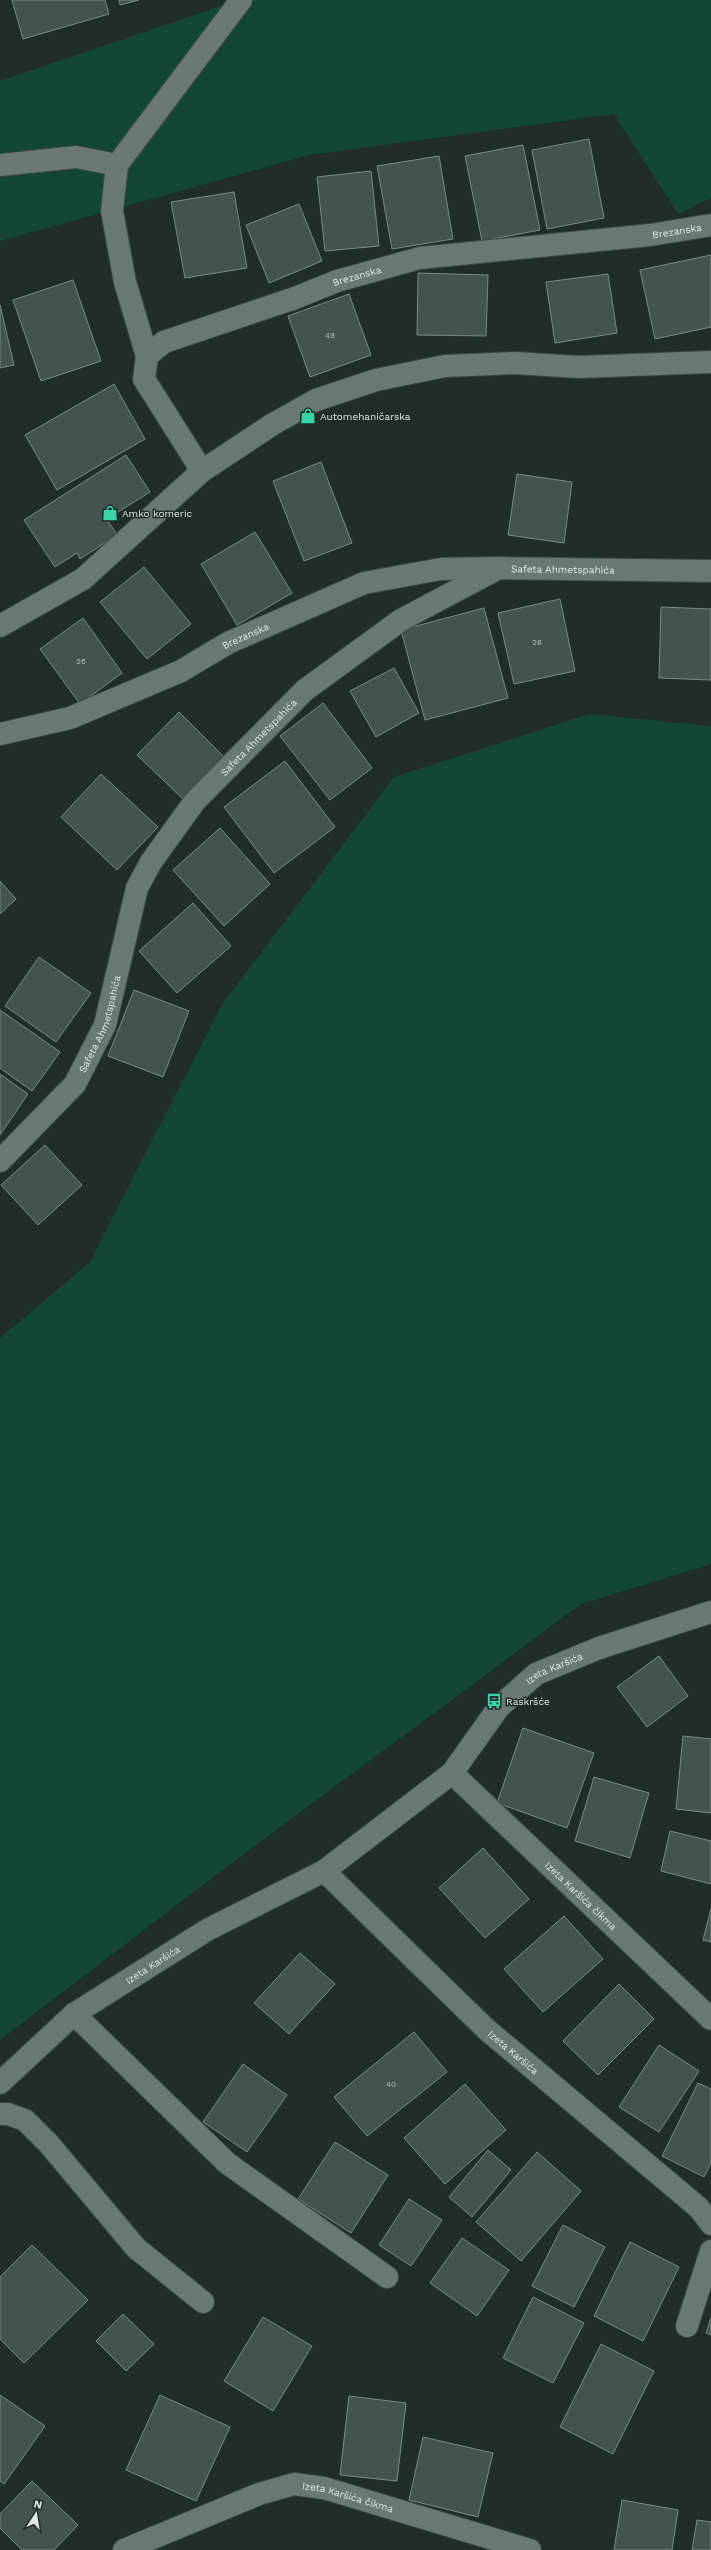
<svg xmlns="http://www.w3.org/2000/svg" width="711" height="2550" viewBox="0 0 711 2550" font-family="'Work Sans',sans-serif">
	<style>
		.green { fill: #144636 }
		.building { fill: #44534d; stroke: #7b8b84 }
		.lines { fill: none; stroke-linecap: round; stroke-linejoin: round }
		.minor-casing { stroke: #3c4744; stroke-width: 24 }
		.minor { stroke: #697872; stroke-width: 22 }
		.labels { text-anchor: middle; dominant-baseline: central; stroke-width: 3; stroke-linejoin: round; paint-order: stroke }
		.number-label { font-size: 8px; fill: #b8c2be }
		.street-label { font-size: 10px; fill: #dfe7e4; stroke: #202d28 }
		.poi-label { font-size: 10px; fill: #dfe7e4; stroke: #202d28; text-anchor: start }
	</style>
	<rect width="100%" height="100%" fill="#202d28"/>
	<g class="green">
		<polygon points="238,0 711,0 711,198 678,214 614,114 309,155 0,241 0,81"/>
		<polygon points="589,714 711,726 711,1564 581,1604 233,1862 0,2040 0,1338 89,1263 223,1003 394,777"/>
	</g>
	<g class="building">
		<polygon points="12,0 105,0 109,14 23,39"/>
		<polygon points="119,0 139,0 120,5"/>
		<polygon points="589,139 604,218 547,229 532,150"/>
		<polygon points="523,145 540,230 482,241 465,156"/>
		<polygon points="439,156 453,239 392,249 377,166"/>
		<polygon points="371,171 379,246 325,251 317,177"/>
		<polygon points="234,192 247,268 185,278 171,202"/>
		<polygon points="299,204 322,261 269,283 246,225"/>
		<polygon points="711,255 711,327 655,339 640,270"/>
		<polygon points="418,273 488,275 486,336 417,335"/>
		<polygon points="608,274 617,333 555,343 546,282"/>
		<polygon points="73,280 101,361 41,381 13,300"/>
		<polygon points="349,294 371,355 310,377 288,316"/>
		<polygon points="0,305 14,365 0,368"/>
		<polygon points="114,384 145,439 57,490 25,435"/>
		<polygon points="126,455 150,492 107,519 117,535 80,559 77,553 55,567 24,520"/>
		<polygon points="321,462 352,543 304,561 273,481"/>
		<polygon points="517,474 572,482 564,543 508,535"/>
		<polygon points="255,532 292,593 237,625 201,564"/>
		<polygon points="144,567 191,624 147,659 100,602"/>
		<polygon points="560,599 575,671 514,684 498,613"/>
		<polygon points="661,607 711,609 711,680 659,678"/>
		<polygon points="484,608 508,698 425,720 401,630"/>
		<polygon points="83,618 122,673 80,704 40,649"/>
		<polygon points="394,668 419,713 376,737 350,691"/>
		<polygon points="323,703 372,768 330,800 280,736"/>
		<polygon points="179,712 225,758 184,800 137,755"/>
		<polygon points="285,761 335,827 274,873 224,807"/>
		<polygon points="101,774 158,827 117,870 61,817"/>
		<polygon points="220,828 270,884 224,926 173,870"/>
		<polygon points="0,881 16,899 0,914"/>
		<polygon points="193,903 231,946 177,993 139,951"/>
		<polygon points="39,957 91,993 56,1042 5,1006"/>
		<polygon points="134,990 189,1011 163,1077 108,1056"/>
		<polygon points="0,1010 60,1052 32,1091 0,1068"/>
		<polygon points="0,1074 28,1094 0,1135"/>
		<polygon points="45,1145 82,1185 38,1225 1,1185"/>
		<polygon points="659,1656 688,1696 647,1727 617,1687"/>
		<polygon points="523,1728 594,1753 567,1828 497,1803"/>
		<polygon points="683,1736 711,1739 711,1813 676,1809"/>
		<polygon points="594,1777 649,1793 630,1858 575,1841"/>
		<polygon points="670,1831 711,1841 711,1884 661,1871"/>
		<polygon points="483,1848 529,1899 485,1938 439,1888"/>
		<polygon points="711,1909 711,1942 703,1940"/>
		<polygon points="564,1916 603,1959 543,2012 504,1969"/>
		<polygon points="300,1953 335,1984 289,2034 254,2003"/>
		<polygon points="619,1984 654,2019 598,2075 563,2041"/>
		<polygon points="414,2032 447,2072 367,2136 334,2097"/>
		<polygon points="659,2045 699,2071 659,2132 619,2107"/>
		<polygon points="243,2064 287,2095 247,2152 203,2122"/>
		<polygon points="698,2083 711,2089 711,2163 704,2177 662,2156"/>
		<polygon points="465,2084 506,2130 445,2184 404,2138"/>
		<polygon points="335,2142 388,2175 351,2233 298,2199"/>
		<polygon points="488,2150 511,2170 472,2217 449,2197"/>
		<polygon points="537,2152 581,2191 521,2261 476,2222"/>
		<polygon points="409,2199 442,2220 411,2266 379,2245"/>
		<polygon points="563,2225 605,2247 574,2307 532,2286"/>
		<polygon points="462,2238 509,2270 477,2316 430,2283"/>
		<polygon points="630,2242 679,2267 643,2341 594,2316"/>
		<polygon points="32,2245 88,2300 24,2363 0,2339 0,2277"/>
		<polygon points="533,2297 584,2323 553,2383 503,2358"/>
		<polygon points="123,2314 154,2344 126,2371 96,2341"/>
		<polygon points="263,2317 312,2346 273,2411 224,2381"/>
		<polygon points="711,2318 711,2335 706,2333"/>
		<polygon points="601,2344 654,2371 613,2454 560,2427"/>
		<polygon points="0,2395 45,2426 4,2484 0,2481"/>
		<polygon points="160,2395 230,2427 196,2501 126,2470"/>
		<polygon points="349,2396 406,2403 397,2481 340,2475"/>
		<polygon points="423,2437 493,2453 478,2517 409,2500"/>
		<polygon points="32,2481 78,2525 54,2550 22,2550 0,2528 0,2514"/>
		<polygon points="622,2500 678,2510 672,2550 614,2550"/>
		<polygon points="697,2520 711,2522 711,2550 692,2550"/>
	</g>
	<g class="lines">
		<defs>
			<g id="minor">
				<polyline points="0,165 76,157 117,165"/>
				<polyline points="147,356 125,282 112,211 117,165 241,0"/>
				<path id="s1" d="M202,471l-58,-92 3,-23 17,-14 131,-44 42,-17 83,-23 230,-23 61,-10"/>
				<polyline points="0,626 83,579 202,471 273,424 316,400 376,380 445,366 515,363 579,367 711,362"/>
				<path id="s2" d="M0,734l70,-16 111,-47 47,-28 136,-60 77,-14 55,-1"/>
				<path id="s3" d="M0,1161l75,-77 30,-59 32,-137 14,-26 44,-61 110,-111 96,-70 98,-52 212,3"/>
				<path id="s4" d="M452,1773l259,246"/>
				<path id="s5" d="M324,1871l162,158 213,179 12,16"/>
				<polyline points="74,2014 227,2163 387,2277"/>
				<path id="s6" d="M0,2083l74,-69 133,-84 117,-59 128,-98 47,-66 37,-33 63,-26 112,-36"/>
				<polyline points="0,2114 8,2114 25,2120 49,2144 136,2248 203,2302"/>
				<polyline points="687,2326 711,2251"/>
				<path id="s7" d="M124,2550l135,-56 35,-10 30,4 206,62"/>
			</g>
		</defs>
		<use href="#minor" class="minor-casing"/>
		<use href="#minor" class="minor"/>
	</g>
	<defs>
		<symbol id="shop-bare" viewBox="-9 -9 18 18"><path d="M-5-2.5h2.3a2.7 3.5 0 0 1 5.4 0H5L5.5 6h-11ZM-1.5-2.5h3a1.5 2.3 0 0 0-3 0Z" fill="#38d4a6" stroke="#202d28" stroke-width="2.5" paint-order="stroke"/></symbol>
		<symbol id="bus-bare" viewBox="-9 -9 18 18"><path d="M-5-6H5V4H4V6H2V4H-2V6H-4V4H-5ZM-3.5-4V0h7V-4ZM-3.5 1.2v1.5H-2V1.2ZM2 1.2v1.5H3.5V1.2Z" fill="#38d4a6" stroke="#202d28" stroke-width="2.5" paint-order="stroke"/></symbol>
	</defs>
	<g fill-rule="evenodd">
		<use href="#shop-bare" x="297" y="405" width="22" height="22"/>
		<use href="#shop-bare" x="99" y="502" width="22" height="22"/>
		<use href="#bus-bare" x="483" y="1690" width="22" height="22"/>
	</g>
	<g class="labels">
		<g class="number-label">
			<text x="330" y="335">49</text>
			<text x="537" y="642">26</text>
			<text x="81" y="661">26</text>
			<text x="391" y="2084">40</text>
		</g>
		<g class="street-label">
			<text stroke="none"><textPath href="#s1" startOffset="682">Brezanska</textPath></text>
			<text stroke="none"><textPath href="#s1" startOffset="358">Brezanska</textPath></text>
			<text stroke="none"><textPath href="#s3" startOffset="869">Safeta Ahmetspahića</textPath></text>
			<text stroke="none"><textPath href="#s2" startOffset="266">Brezanska</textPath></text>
			<text stroke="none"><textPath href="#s3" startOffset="509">Safeta Ahmetspahića</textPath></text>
			<text stroke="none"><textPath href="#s3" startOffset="173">Safeta Ahmetspahića</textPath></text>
			<text stroke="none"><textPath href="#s6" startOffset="700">Izeta Karšića</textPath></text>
			<text stroke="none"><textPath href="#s4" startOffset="178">Izeta Karšića čikma</textPath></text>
			<text stroke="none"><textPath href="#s6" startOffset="194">Izeta Karšića</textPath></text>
			<text stroke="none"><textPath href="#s5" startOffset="262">Izeta Karšića</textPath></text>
			<text stroke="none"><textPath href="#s7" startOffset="238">Izeta Karšića čikma</textPath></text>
		</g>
		<g class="poi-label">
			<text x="320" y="416">Automehaničarska</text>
			<text x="122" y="513">Amko komeric</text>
			<text x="506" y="1701">Raskršće</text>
		</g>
	</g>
	<g transform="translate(36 2514) rotate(12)" stroke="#202d28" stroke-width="3" paint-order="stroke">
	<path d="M0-3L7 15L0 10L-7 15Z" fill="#dfe7e4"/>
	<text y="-6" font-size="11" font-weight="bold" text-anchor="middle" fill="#dfe7e4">N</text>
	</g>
</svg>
